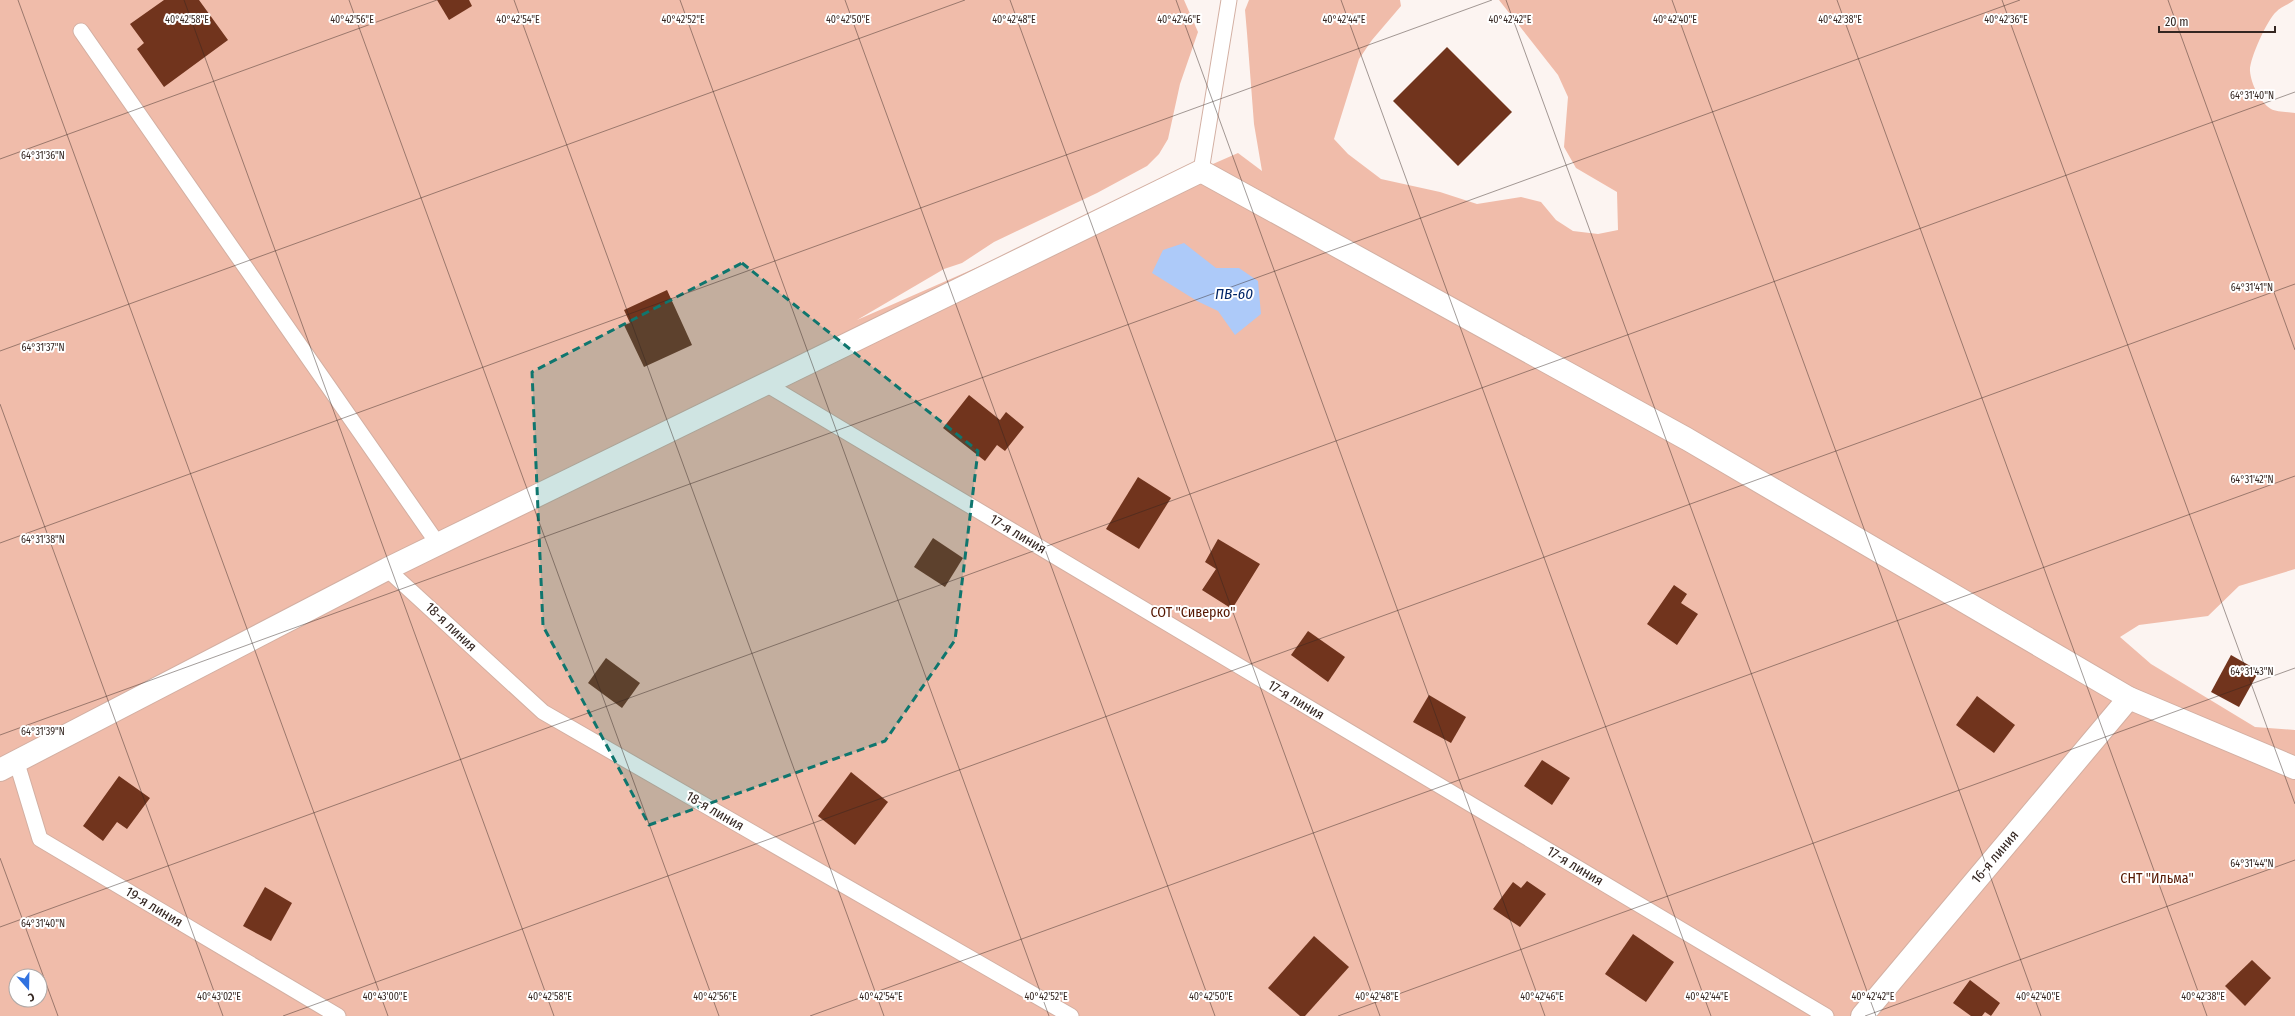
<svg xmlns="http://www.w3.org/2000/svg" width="2295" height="1016" viewBox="0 0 2295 1016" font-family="'Fira Sans Condensed',sans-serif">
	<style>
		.green { fill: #f0bcaa; fill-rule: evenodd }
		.water { fill: #adcaf9 }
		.building { fill: #71341d }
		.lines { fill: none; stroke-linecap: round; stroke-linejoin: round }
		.lane-casing { stroke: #d3afa2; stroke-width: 17 }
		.street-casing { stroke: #d3afa2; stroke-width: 24 }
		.lane { stroke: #fff; stroke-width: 15 }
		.street { stroke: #fff; stroke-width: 22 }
		.marked { fill: #0f766e; fill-opacity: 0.2; stroke: #0f766e; stroke-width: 3; stroke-dasharray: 8 5; stroke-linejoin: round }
		.ticks { fill: none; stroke: #342621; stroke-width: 1; stroke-opacity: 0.45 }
		.labels { text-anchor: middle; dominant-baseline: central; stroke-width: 4; stroke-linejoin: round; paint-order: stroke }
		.street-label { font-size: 14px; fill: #342621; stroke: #fff }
		.park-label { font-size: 14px; fill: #551700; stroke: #fff }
		.water-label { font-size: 15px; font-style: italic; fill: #002668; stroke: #fff }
		.ticks-label { font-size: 10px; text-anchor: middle; fill: #342621; stroke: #fff; stroke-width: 4; stroke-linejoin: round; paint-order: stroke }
	</style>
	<rect width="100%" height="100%" fill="#fcf4f1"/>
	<path class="green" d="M0,0h1184l14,32 -18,52 -12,55 -9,15 -12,12 -50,27 -103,49 -32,21 -18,6 -87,51 381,-167 24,18 -8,-47 -7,-91 -2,-23 4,-10h151l1,6 -29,34 -13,19 -25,80 14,15 33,25 59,13 37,12 44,-7 20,5 15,18 17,11 25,3 20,-4 -1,-38 -41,-24 -12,-21 4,-50 -10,-22 -59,-75h795c-6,5 -13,7 -18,12 -9,8 -27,48 -26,59 1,13 10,31 21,38 5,3 17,3 24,4v456l-56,17 -31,30 -69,9 -19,12 31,27 104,63 40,3v286h-2295zM16,976h24v24h-24z"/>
	<polygon class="water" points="1184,243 1216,268 1239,268 1258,281 1261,314 1235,335 1218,311 1197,301 1152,273 1163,250"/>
	<g class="building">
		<polygon points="164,0 199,0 228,40 164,87 137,49 144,43 130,24"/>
		<polygon points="437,0 469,0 472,6 449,20"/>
		<polygon points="1447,47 1512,112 1458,166 1393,101"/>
		<polygon points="667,290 692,345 644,367 624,325 630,323 624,310"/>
		<polygon points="969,395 1000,420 1006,412 1024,427 1005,451 997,445 985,461 943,428"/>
		<polygon points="1138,477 1171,498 1139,549 1106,529"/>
		<polygon points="933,538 963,558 945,587 914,567"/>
		<polygon points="1218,539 1260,564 1232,609 1202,590 1216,569 1205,562"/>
		<polygon points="1674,585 1687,594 1681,603 1698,614 1677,645 1647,624"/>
		<polygon points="1308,631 1345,657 1328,682 1291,655"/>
		<polygon points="2231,655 2259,671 2239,707 2211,692"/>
		<polygon points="606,658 640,683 622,708 588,683"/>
		<polygon points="1429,695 1466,717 1451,743 1413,722"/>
		<polygon points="1977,696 2015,725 1994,753 1956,725"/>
		<polygon points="1542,760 1570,778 1552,805 1524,786"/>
		<polygon points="851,772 888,802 855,845 818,816"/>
		<polygon points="119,776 150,798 127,829 117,822 103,841 83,826"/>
		<polygon points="1527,881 1546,894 1520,927 1493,909 1513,882 1521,888"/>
		<polygon points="265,887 292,903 271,941 243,926"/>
		<polygon points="1633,934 1674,962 1646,1002 1605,974"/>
		<polygon points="1314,936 1349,967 1305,1016 1300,1016 1268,988"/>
		<polygon points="2252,960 2271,978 2245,1006 2225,986"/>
		<polygon points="1970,980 2000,1003 1991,1016 1985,1012 1982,1016 1971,1016 1953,1003"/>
	</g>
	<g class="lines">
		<defs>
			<g id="lane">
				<polyline points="81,31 438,544"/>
				<polyline points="1201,171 1229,0"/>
				<polyline points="766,384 1826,1016"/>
				<polyline points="387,569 543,712 1071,1016"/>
				<polyline points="16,760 40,839 338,1016"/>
			</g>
			<g id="street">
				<polyline points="0,770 387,569 1201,171 1687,439 2129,698 2295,768"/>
				<polyline points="1862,1016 2129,698"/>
			</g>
		</defs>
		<use href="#lane" class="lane-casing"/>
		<use href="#street" class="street-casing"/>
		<use href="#lane" class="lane"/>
		<use href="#street" class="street"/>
	</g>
	<path class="marked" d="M742,263l236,188 -23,189 -70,101 -236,84 -106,-199 -11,-254z"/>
	<path class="ticks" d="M18,0l370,1016M184,0l370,1016M349,0l370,1016M514,0l370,1016M680,0l369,1016M845,0l370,1016M1010,0l370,1016M1176,0l369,1016M1341,0l370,1016M1506,0l370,1016M1672,0l369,1016M1837,0l370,1016M2002,0l293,804M2168,0l127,350M0,159l437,-159M0,351l965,-351M0,404l223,612M0,543l1492,-543M0,735l2020,-735M0,858l58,158M0,927l2295,-835M283,1016l2012,-732M810,1016l1485,-540M1338,1016l957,-348M1865,1016l430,-156"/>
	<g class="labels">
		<g class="street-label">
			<text transform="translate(1018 534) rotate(31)">17-я линия</text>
			<text transform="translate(451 627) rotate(43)">18-я линия</text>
			<text transform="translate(1296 700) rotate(31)">17-я линия</text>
			<text transform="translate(715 811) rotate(30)">18-я линия</text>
			<text transform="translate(1995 857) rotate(-50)">16-я линия</text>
			<text transform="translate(1575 866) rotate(31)">17-я линия</text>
			<text transform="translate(154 907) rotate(31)">19-я линия</text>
		</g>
		<g class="park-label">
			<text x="1193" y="612">СОТ "Сиверко"</text>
			<text x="2157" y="878">СНТ "Ильма"</text>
		</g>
		<g class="water-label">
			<text x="1234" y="294">ПВ-60</text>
		</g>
	</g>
	<g class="ticks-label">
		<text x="187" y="23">40°42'58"E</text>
		<text x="352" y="23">40°42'56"E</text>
		<text x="518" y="23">40°42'54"E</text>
		<text x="683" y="23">40°42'52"E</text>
		<text x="848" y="23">40°42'50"E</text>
		<text x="1014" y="23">40°42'48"E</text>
		<text x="1179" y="23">40°42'46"E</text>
		<text x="1344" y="23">40°42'44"E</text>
		<text x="1510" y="23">40°42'42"E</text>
		<text x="1675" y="23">40°42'40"E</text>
		<text x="2006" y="23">40°42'36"E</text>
		<text x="1840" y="23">40°42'38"E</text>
		<text x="2252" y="99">64°31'40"N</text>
		<text x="43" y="159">64°31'36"N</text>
		<text x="2252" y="291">64°31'41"N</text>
		<text x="43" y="351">64°31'37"N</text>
		<text x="2252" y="483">64°31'42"N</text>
		<text x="43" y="543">64°31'38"N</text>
		<text x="2252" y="675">64°31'43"N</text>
		<text x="43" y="735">64°31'39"N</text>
		<text x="2252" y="867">64°31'44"N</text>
		<text x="43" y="927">64°31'40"N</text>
		<text x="219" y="1000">40°43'02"E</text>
		<text x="385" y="1000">40°43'00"E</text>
		<text x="550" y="1000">40°42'58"E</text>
		<text x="715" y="1000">40°42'56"E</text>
		<text x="881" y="1000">40°42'54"E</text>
		<text x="1046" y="1000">40°42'52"E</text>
		<text x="1211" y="1000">40°42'50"E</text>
		<text x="1377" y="1000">40°42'48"E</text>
		<text x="1542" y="1000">40°42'46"E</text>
		<text x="1707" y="1000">40°42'44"E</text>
		<text x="1873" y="1000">40°42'42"E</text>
		<text x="2038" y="1000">40°42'40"E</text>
		<text x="2203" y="1000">40°42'38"E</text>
	</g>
	<g transform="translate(28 988) rotate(160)"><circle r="19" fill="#ffffff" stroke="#aea8a6"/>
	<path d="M0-3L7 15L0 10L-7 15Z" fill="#3172e0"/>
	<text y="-6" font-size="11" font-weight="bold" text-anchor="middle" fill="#342621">С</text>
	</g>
	<path d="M2159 26v6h116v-6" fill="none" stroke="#342621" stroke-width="2"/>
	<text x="2165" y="26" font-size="12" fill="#342621" stroke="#ffffff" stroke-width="3" paint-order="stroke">20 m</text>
</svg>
